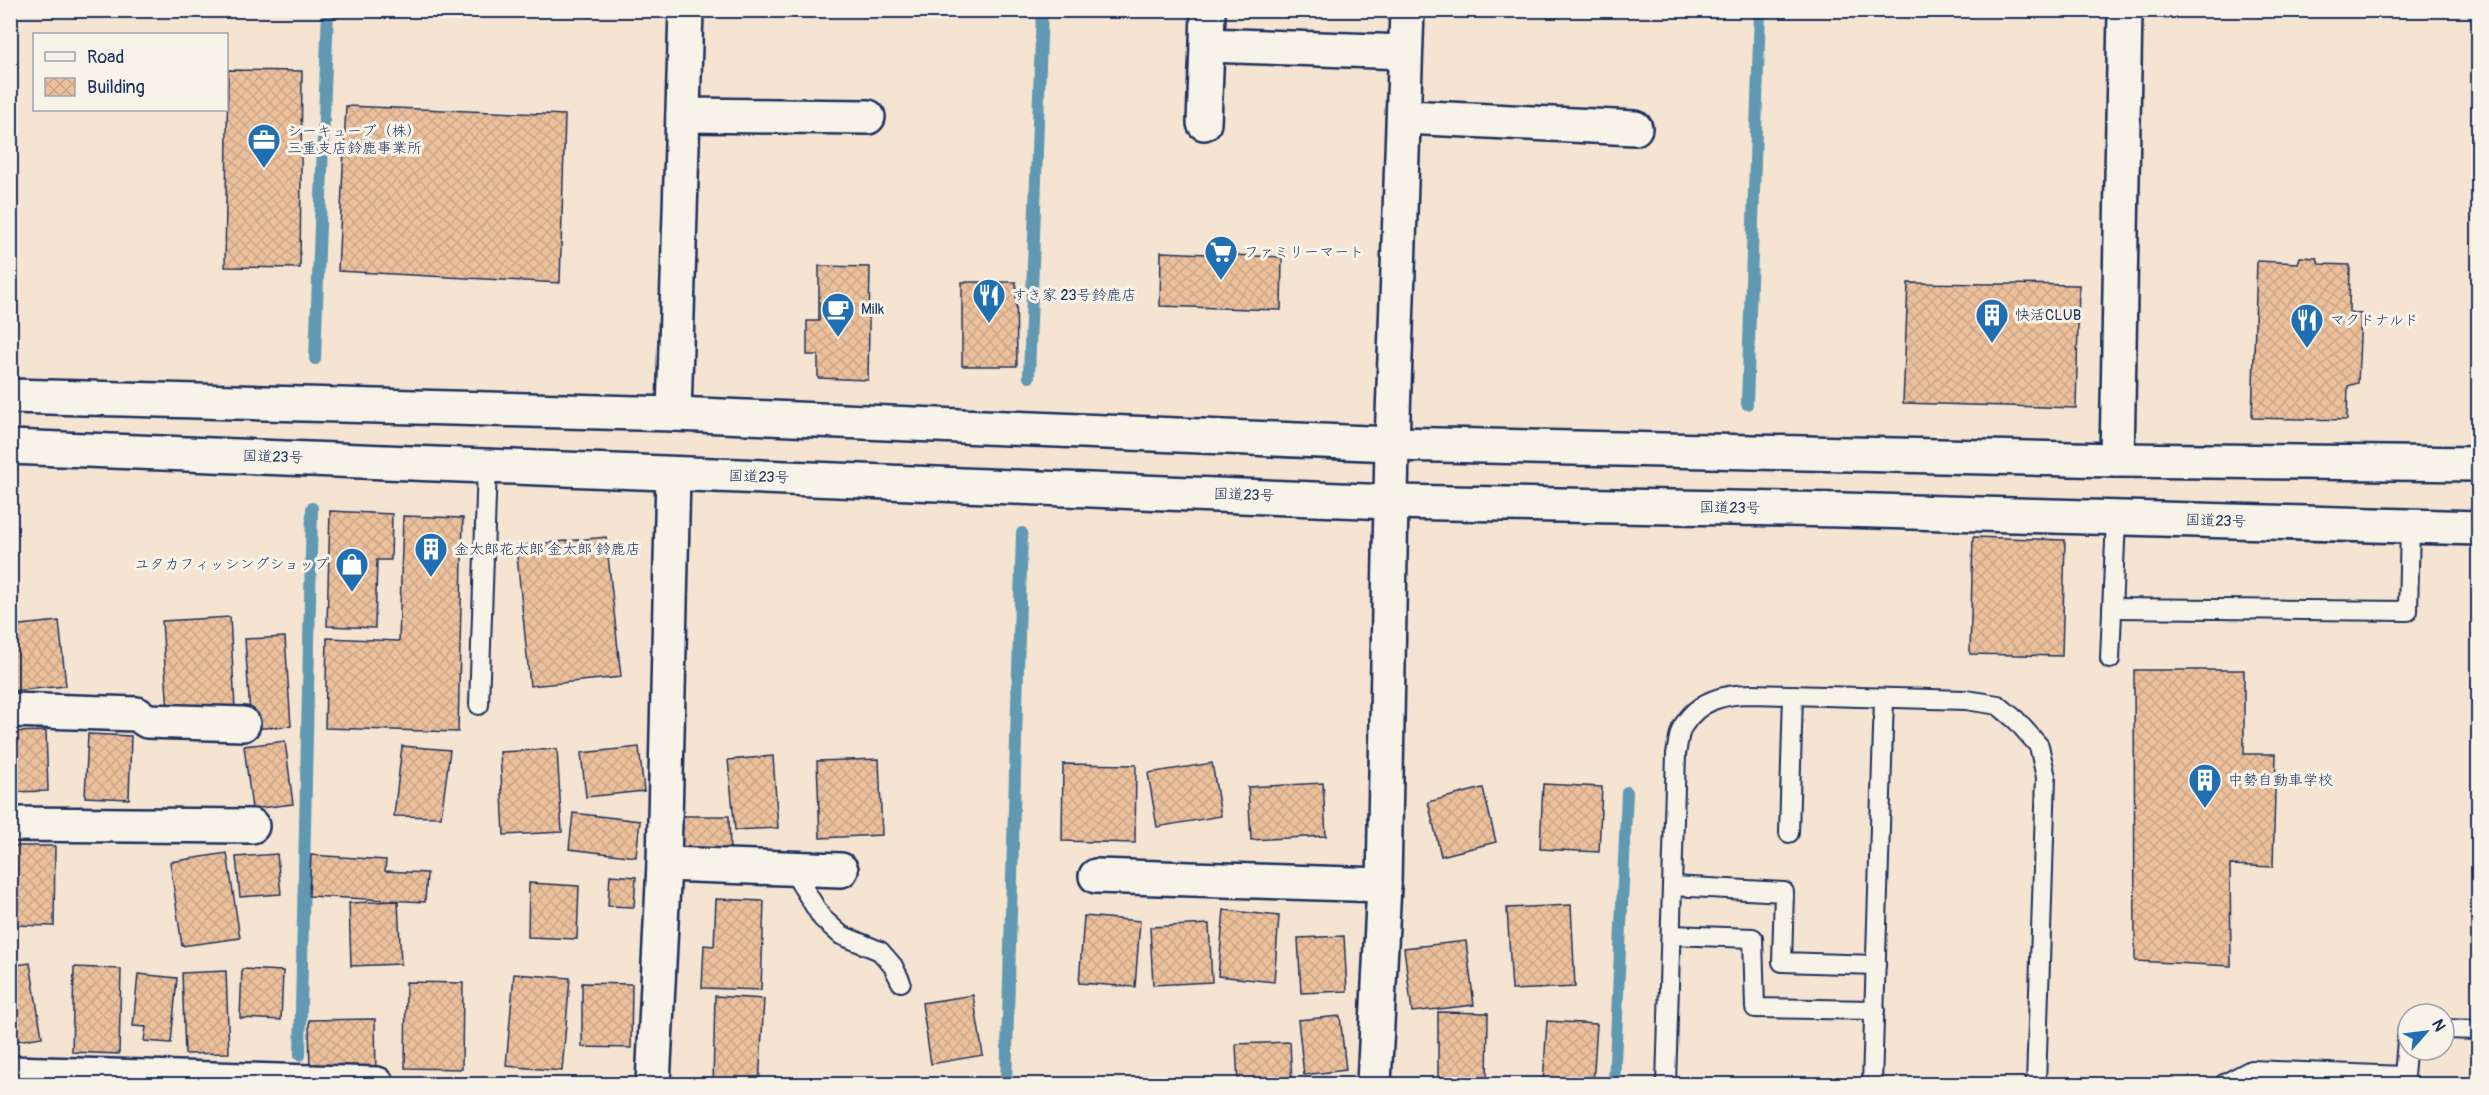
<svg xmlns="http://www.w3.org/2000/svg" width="2489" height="1095" viewBox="0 0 2489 1095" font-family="Pangolin,'Klee One',sans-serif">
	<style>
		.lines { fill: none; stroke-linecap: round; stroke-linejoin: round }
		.stream { stroke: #6099b1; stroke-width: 12 }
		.building { fill: url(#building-cross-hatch); stroke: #1b2f5e; stroke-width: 1.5 }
		.lane-casing { stroke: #1b2f5e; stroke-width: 22 }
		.street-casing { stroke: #1b2f5e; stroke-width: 38 }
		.highway-casing { stroke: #1b2f5e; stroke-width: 38 }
		.lane { stroke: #f7f3e8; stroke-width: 18 }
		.street { stroke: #f7f3e8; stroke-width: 33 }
		.highway { stroke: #f7f3e8; stroke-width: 33 }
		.labels { text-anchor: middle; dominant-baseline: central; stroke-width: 6; stroke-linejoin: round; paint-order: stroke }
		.poi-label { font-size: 15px; fill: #1b2f5e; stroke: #f7f3e8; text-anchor: start }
		.street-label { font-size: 15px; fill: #1b2f5e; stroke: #f7f3e8 }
	</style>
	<defs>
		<pattern id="building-cross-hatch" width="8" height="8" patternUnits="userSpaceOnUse" patternTransform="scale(1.5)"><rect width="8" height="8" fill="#ecc09b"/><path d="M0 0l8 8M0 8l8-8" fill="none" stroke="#caa588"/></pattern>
	</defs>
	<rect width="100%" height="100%" fill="#f4e4d1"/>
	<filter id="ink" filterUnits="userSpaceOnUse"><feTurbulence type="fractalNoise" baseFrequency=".0167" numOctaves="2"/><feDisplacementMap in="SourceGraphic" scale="12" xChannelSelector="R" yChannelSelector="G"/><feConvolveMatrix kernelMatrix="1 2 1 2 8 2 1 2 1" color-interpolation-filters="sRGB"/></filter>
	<g filter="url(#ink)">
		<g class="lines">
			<g class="stream">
				<polyline points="315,359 328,10"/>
				<polyline points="1029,377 1042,10"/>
				<polyline points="1747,404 1760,10"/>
				<polyline points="300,1055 312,508"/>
				<polyline points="1006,1084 1022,533"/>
				<polyline points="1614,1084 1627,792"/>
			</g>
		</g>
		<g class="building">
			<polygon points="228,70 302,71 300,268 225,267"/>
			<polygon points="346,106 565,115 560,283 338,271"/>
			<polygon points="1161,252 1282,257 1281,310 1160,306"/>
			<polygon points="2300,257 2317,258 2319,264 2350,265 2349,312 2361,314 2358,383 2348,386 2347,420 2252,418 2257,261 2298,263"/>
			<polygon points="819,266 870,267 868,380 818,378 818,355 807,355 807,321 819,321"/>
			<polygon points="962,282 1016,282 1017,366 962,366"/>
			<polygon points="1908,283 2079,285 2076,408 1903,403"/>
			<polygon points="330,511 392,514 391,560 377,560 375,628 327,626"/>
			<polygon points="403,516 463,518 458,732 325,728 327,638 399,641"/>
			<polygon points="606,537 621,677 530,686 516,546"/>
			<polygon points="1973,537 2065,540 2062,656 1970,654"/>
			<polygon points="230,617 235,708 168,712 162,621"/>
			<polygon points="59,621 66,686 10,691 10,626"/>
			<polygon points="285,637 291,726 251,729 245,639"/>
			<polygon points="2134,670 2244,670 2244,754 2276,754 2273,867 2230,865 2231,966 2135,961"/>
			<polygon points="46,731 48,791 10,792 10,732"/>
			<polygon points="88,734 131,736 129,799 85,797"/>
			<polygon points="285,741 293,804 252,809 244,746"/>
			<polygon points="402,746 450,750 441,817 394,816"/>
			<polygon points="639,747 644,791 586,797 581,753"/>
			<polygon points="557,749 562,832 504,835 500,752"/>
			<polygon points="773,756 778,828 735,830 728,760"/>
			<polygon points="879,759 882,835 820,838 817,761"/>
			<polygon points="1212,763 1221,816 1157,827 1148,773"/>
			<polygon points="1063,764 1136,765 1135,843 1062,841"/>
			<polygon points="1323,783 1326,836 1251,840 1248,787"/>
			<polygon points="1543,784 1602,787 1599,852 1540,849"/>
			<polygon points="1483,788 1496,842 1441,856 1428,802"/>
			<polygon points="573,813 640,821 636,857 569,849"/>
			<polygon points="681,816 729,816 730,851 682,852"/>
			<polygon points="10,846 55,846 54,926 10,925"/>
			<polygon points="227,853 240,938 182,946 170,862"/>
			<polygon points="277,854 281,894 240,897 236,857"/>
			<polygon points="311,855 386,860 385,871 427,873 425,902 309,896"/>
			<polygon points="610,875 636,877 634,907 608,906"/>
			<polygon points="529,883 579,886 577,939 528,937"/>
			<polygon points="716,899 764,901 761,990 702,988 704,945 714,946"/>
			<polygon points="398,901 401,964 351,966 349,903"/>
			<polygon points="1571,905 1575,987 1512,990 1507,908"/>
			<polygon points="1224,910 1279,916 1274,982 1218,976"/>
			<polygon points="1084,916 1140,921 1135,987 1079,983"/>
			<polygon points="1209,924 1212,982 1153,985 1150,927"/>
			<polygon points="1344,936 1347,991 1301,993 1298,938"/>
			<polygon points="1466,941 1474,1005 1412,1012 1404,948"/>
			<polygon points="30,963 42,1037 10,1042 10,966"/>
			<polygon points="74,967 121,969 119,1054 72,1052"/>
			<polygon points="242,969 283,971 281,1020 240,1018"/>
			<polygon points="226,971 229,1053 185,1054 182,973"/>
			<polygon points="138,974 177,978 171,1043 144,1041 146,1027 133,1026"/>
			<polygon points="514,974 570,978 562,1071 506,1066"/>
			<polygon points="406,982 463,983 462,1069 405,1068"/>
			<polygon points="582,983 632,984 631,1048 582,1047"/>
			<polygon points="973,995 983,1055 931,1064 922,1003"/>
			<polygon points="715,996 764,999 759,1084 713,1084"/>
			<polygon points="1438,1012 1488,1013 1487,1084 1438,1084"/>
			<polygon points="1340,1016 1346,1070 1304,1075 1298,1020"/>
			<polygon points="375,1019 376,1076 310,1077 309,1020"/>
			<polygon points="1547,1021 1597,1024 1593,1084 1543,1084"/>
			<polygon points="1290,1042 1292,1084 1238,1084 1236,1044"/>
		</g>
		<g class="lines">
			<defs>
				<g id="lane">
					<polyline points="2112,608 2408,611 2410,526"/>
					<polyline points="2110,659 2116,518"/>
					<polyline points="479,705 487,466"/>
					<polyline points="1789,833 1793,695"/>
					<polyline points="791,868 822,918 841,935 880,951 893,966 901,982"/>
					<polyline points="1672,886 1784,892 1782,962 1876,965"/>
					<polyline points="1671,935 1753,938 1755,1008 1875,1010"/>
					<polyline points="2444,1029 2478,1030"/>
					<path d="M1666,1084l10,-330c2,-8 2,-20 7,-28 16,-26 41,-32 69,-32l214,6 32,5 18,15 23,26 7,31 -10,307"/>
					<polyline points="1872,1084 1884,698"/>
					<polyline points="2224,1084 2251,1070 2404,1076 2408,1029"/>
				</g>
				<g id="street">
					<polyline points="1208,10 1207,45 1405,52"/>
					<polyline points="683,115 868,117"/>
					<polyline points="1405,117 1635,128"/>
					<polyline points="1204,123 1207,45"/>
					<polyline points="674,414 686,10"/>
					<polyline points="2117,460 2125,10"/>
					<polyline points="10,710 137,714 147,721 243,724"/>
					<polyline points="10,824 252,826"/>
					<polyline points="664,864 841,870"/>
					<polyline points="1096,876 1384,885"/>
					<polyline points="10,1073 377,1084"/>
					<polyline points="653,1084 664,864 673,474"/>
					<polyline points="1374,1084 1384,885 1392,444 1407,10"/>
				</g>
				<g id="highway">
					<polyline points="10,396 674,414 1392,444 2117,460 2478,464"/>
					<polyline points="10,447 1391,502 1842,510 2478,528"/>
				</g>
			</defs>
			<use href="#lane" class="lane-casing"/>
			<use href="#street" class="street-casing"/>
			<use href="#highway" class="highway-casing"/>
			<use href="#lane" class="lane"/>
			<use href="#street" class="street"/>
			<use href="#highway" class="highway"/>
		</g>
	</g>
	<defs>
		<symbol id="office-pin" viewBox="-11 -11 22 30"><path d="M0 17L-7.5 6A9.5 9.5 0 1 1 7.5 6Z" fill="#1f6fb2" stroke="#f7f3e8"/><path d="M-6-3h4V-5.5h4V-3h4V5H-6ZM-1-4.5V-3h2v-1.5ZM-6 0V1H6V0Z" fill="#fff"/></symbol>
		<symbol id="supermarket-pin" viewBox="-11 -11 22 30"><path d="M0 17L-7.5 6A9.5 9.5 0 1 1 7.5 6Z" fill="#1f6fb2" stroke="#f7f3e8"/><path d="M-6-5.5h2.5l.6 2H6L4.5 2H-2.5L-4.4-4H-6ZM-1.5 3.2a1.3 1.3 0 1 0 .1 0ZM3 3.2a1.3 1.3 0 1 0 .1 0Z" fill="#fff"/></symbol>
		<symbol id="restaurant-pin" viewBox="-11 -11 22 30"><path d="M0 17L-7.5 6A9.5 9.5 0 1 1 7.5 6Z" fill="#1f6fb2" stroke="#f7f3e8"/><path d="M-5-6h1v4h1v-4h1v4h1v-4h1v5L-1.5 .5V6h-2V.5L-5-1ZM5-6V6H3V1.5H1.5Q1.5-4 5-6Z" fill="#fff"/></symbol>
		<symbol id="cafe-pin" viewBox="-11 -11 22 30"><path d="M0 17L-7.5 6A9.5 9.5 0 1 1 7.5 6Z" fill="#1f6fb2" stroke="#f7f3e8"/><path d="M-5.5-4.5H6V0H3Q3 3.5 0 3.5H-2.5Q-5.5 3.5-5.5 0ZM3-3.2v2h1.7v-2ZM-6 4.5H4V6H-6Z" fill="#fff"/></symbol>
		<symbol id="building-pin" viewBox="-11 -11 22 30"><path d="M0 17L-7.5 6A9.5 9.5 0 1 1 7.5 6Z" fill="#1f6fb2" stroke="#f7f3e8"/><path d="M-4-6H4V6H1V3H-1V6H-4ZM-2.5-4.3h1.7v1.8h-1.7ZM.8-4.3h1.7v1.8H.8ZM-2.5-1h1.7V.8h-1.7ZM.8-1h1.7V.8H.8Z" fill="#fff"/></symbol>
		<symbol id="shop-pin" viewBox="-11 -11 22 30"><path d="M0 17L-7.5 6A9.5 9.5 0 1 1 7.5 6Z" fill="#1f6fb2" stroke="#f7f3e8"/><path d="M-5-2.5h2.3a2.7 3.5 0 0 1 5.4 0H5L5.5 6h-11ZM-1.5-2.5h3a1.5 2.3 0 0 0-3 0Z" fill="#fff"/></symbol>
	</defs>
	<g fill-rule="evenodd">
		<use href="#office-pin" x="245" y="121" width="38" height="52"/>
		<use href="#supermarket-pin" x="1202" y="233" width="38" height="52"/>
		<use href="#restaurant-pin" x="970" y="276" width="38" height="52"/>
		<use href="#cafe-pin" x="819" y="290" width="38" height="52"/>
		<use href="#building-pin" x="1973" y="296" width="38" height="52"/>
		<use href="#restaurant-pin" x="2288" y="301" width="38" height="52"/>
		<use href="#building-pin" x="412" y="530" width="38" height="52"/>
		<use href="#shop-pin" x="333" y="545" width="38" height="52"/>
		<use href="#building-pin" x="2186" y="761" width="38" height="52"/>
	</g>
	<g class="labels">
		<g class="poi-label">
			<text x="287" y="131">シーキューブ（株）<tspan x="287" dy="17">三重支店鈴鹿事業所</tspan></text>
			<text x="1244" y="252">ファミリーマート</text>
			<text x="1012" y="295">すき家 23号鈴鹿店</text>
			<text x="861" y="309">Milk</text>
			<text x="2015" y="315">快活CLUB</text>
			<text x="2330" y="320">マクドナルド</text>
			<text x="454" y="549">金太郎花太郎 金太郎 鈴鹿店</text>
			<text x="329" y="564" text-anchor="end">ユタカフィッシングショップ</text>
			<text x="2228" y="780">中勢自動車学校</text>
		</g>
		<g class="street-label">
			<text transform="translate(273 457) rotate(2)">国道23号</text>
			<text transform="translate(759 477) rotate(2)">国道23号</text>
			<text transform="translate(1244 495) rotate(2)">国道23号</text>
			<text transform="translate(1730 508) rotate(1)">国道23号</text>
			<text transform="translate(2216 521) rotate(2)">国道23号</text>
		</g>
	</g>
	<rect width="2489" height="1095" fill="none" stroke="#f7f3e8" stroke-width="36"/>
	<rect x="18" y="18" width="2453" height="1059" fill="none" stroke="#1b2f5e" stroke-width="2" filter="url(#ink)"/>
	<rect x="33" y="33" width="195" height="78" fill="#f7f3e8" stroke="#9fa5b1" stroke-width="1.5"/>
	<rect x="45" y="52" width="30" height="9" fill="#f7f3e8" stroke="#9fa5b1" stroke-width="1.5"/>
	<text x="87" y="63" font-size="18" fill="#1b2f5e">Road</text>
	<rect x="45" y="78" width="30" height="18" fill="url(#building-cross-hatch)" stroke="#9fa5b1" stroke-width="1.5"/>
	<text x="87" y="93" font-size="18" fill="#1b2f5e">Building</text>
	<g transform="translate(2426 1032) rotate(62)"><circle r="28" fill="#f7f3e8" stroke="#9fa5b1" stroke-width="1.5"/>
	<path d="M0-4.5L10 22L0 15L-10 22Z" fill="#1f6fb2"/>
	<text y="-9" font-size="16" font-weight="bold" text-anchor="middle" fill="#1b2f5e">N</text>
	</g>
</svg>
